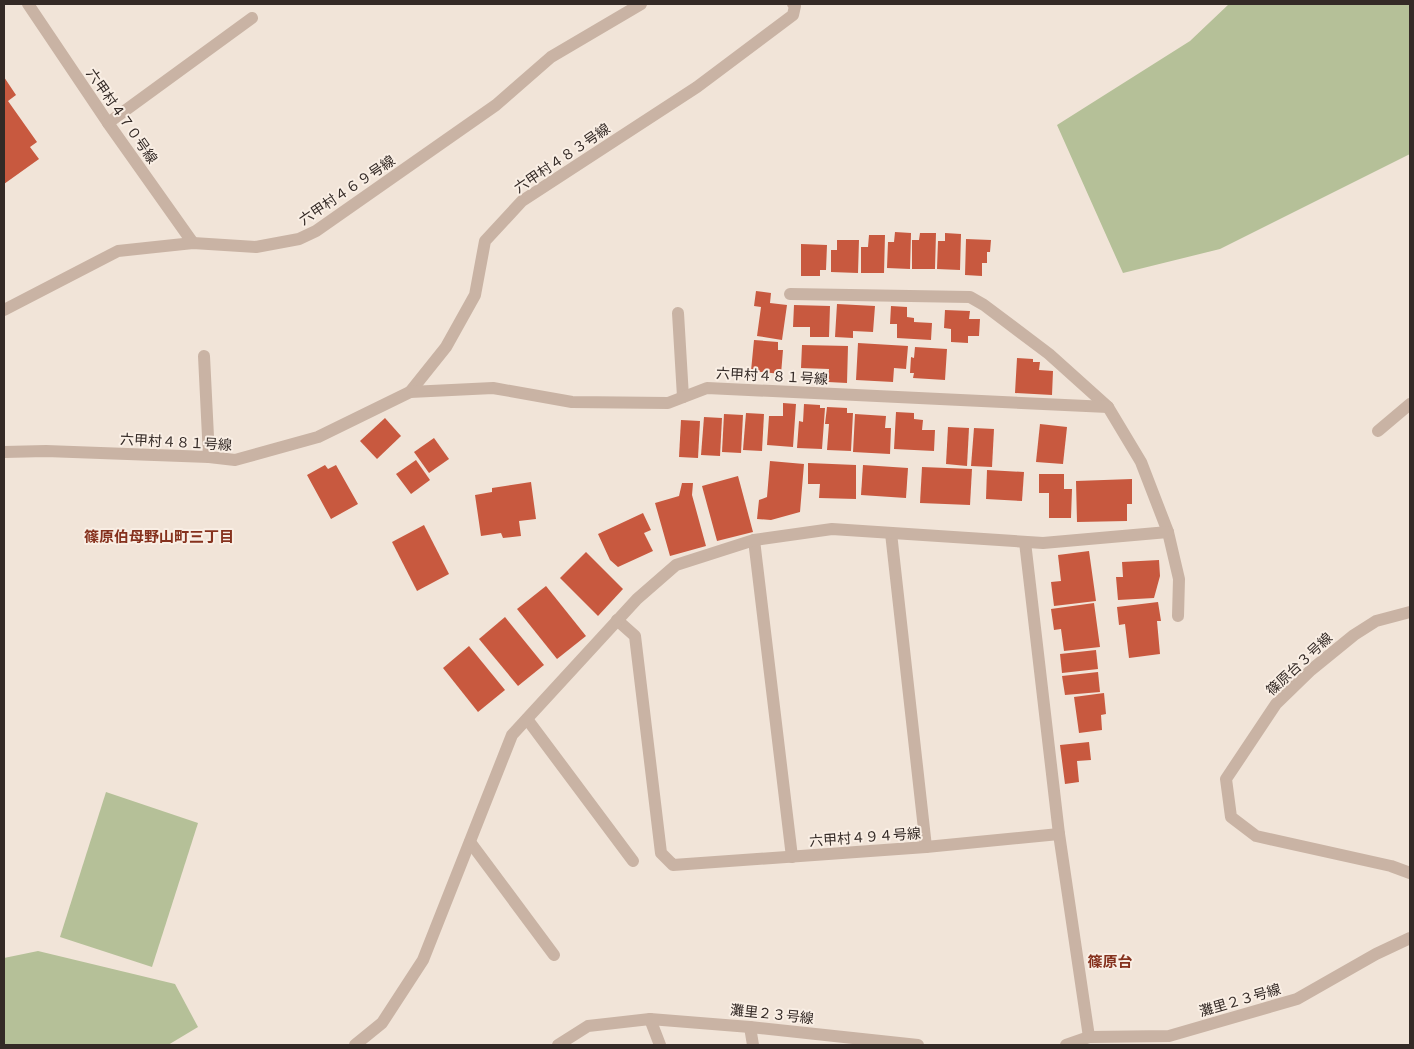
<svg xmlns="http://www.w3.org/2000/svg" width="1414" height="1049" viewBox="0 0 1414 1049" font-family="Poppins,'Noto Sans JP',sans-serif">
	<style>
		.green { fill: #b5c098 }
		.building { fill: #c8593f }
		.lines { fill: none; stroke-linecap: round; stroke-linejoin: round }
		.minor { stroke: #c9b3a4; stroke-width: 12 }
		.labels { text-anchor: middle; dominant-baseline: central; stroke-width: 4; stroke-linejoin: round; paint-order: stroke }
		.street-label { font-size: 14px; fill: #342a26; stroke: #f9eee4 }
		.neighbourhood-label { font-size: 15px; font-weight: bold; fill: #85311d; stroke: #f9eee4 }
	</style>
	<rect width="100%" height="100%" fill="#f1e4d8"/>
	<g class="green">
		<polygon points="1229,4 1410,4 1410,154 1220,249 1123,273 1057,125 1190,41"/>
		<polygon points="106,792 198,823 152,967 60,937"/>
		<polygon points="38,951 175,984 198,1027 168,1045 4,1045 4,958"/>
	</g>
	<g class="building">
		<polygon points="4,77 16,95 8,101 37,142 30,147 39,159 4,184"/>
		<polygon points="895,232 911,233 910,269 887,268 888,242 894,242"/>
		<polygon points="920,233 936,233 935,269 912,269 912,240 919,240"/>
		<polygon points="945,233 961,234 960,270 937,269 938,241 945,241"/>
		<polygon points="869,235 885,235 884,273 861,273 861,247 868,247"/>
		<polygon points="966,239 991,240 990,252 987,252 987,263 982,263 982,276 965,275"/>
		<polygon points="837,240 859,240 858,273 831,272 831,250 837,250"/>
		<polygon points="801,244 827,245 826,270 820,270 820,276 801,276"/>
		<polygon points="756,291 771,293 770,303 787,305 782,340 757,336 761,307 754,306"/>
		<polygon points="837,304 875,306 873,332 853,331 853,338 835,337"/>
		<polygon points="794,305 830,306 829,337 810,337 810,327 793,327"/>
		<polygon points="891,306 907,307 907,317 914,318 914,322 932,323 931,340 897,338 897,324 890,324"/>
		<polygon points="945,310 970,311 969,319 980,319 979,336 968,336 968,343 951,342 951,329 944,328"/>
		<polygon points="754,340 778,342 778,350 783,350 781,374 751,371"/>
		<polygon points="858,343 908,346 906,369 894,368 893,382 856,380"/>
		<polygon points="802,345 848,346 847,383 828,382 829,369 801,368"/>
		<polygon points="915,347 947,349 945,380 913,378 914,373 910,373 911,357 914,358"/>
		<polygon points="1017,358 1033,359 1033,362 1040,362 1039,370 1053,371 1052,395 1015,393"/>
		<polygon points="783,403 796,404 793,447 767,445 769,416 783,416"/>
		<polygon points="804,404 820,405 820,408 825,408 822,449 797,448 799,421 803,422"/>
		<polygon points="827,407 847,408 847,413 853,413 851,451 827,450 829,424 825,424"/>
		<polygon points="896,412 914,413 914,419 923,420 922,430 935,430 934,451 894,449"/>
		<polygon points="746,413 764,414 762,451 743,450"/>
		<polygon points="724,414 743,415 741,453 722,452"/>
		<polygon points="855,414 886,416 885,428 891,428 890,454 853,452"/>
		<polygon points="704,417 722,418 720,456 701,455"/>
		<polygon points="385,418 401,436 377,459 360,441"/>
		<polygon points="681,420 700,421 698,458 679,457"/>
		<polygon points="1040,424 1067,427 1063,464 1036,462"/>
		<polygon points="948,427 969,428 967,466 946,464"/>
		<polygon points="974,428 994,429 992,467 971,466"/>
		<polygon points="434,438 449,459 429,473 414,452"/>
		<polygon points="416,460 430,480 411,494 396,474"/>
		<polygon points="770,461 804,464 800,512 771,520 757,519 759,500 767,497"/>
		<polygon points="808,463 856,465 856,499 819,498 820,484 808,484"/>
		<polygon points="325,465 328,469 336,465 358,504 331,519 307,475"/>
		<polygon points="863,465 908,468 906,498 861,495"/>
		<polygon points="922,467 972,469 970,505 920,503"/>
		<polygon points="987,470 1024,472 1022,501 986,499"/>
		<polygon points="1039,474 1064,474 1064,489 1072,489 1071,518 1049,518 1049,493 1039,493"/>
		<polygon points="738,476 753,532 717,541 702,486"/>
		<polygon points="1132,479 1132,504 1127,504 1127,521 1077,522 1076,481"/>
		<polygon points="531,482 536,519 519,521 521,536 503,538 501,533 481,536 475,495 492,492 492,488"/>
		<polygon points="682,483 693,483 692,495 706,546 670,556 655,503 679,496"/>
		<polygon points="643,513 651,530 644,533 653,551 618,567 610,560 598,534"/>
		<polygon points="424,525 449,574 417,591 392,542"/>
		<polygon points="1089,551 1096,601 1054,606 1051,582 1061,581 1058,555"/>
		<polygon points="586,552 623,589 598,616 560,578"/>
		<polygon points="1159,560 1160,576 1154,598 1118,600 1116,577 1123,577 1122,562"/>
		<polygon points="546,586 586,636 557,659 517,609"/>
		<polygon points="1158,602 1161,621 1157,621 1160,654 1129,658 1125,624 1119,625 1117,607"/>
		<polygon points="1094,603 1100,647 1064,651 1061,629 1054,630 1051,609"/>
		<polygon points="505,617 544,665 518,686 479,639"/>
		<polygon points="469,646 505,690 478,712 443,668"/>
		<polygon points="1096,650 1098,669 1062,673 1060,654"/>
		<polygon points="1098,672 1100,692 1065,695 1062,676"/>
		<polygon points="1104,693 1106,714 1101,715 1102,730 1079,733 1074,697"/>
		<polygon points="1089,742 1091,760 1077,761 1079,782 1065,784 1060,745"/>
	</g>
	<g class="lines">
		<g class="minor">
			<polyline points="28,4 108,123 193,243"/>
			<polyline points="108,123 252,18"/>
			<polyline points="790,294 970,297 984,305 1049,354 1108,407 1141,462 1168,532 1179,579 1178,616"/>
			<polyline points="4,310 118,251 193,243 256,247 299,239 316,231 496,105 551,57 641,4"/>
			<polyline points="678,313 683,397"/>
			<polyline points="204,356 209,457"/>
			<polyline points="410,392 446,347 475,295 485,241 522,201 697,87 793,15 795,6 793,4"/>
			<polyline points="1378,431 1410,404"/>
			<polyline points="4,452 46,451 209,457 235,460 318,437 410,392 493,388 572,402 668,403 707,388 1108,407"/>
			<polyline points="891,533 926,847"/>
			<polyline points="754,540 792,857"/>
			<polyline points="1025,542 1059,834 1089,1037"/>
			<polyline points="1410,612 1376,621 1354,635 1311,670 1276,704 1226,779 1231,817 1256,836 1391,866 1410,873"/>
			<polyline points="617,620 635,636 661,853 673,865 926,847 1059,834"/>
			<polyline points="527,719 633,861"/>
			<polyline points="470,842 554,955"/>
			<polyline points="650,1019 660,1045"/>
			<polyline points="750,1027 753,1045"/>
			<polyline points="355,1045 382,1023 423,960 512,735 637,599 676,565 754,540 832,529 1043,543 1168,532"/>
			<polyline points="558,1045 588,1026 650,1019 750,1027 918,1045"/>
			<polyline points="1066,1045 1089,1037 1169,1036 1297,999 1376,954 1410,938"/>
		</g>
	</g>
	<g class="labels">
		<g class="street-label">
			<text transform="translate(122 116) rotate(55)">六甲村４７０号線</text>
			<text transform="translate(562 158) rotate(-34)">六甲村４８３号線</text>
			<text transform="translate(347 190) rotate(-34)">六甲村４６９号線</text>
			<text transform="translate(772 376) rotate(3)">六甲村４８１号線</text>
			<text transform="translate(176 442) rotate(3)">六甲村４８１号線</text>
			<text transform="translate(1299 664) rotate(-43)">篠原台３号線</text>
			<text transform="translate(865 837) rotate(-4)">六甲村４９４号線</text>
			<text transform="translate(1240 1000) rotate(-16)">灘里２３号線</text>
			<text transform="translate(772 1014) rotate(6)">灘里２３号線</text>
		</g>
		<g class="neighbourhood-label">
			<text x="159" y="536">篠原伯母野山町三丁目</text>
			<text x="1110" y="961">篠原台</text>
		</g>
	</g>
	<rect width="1414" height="1049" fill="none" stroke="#342a26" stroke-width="10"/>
</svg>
